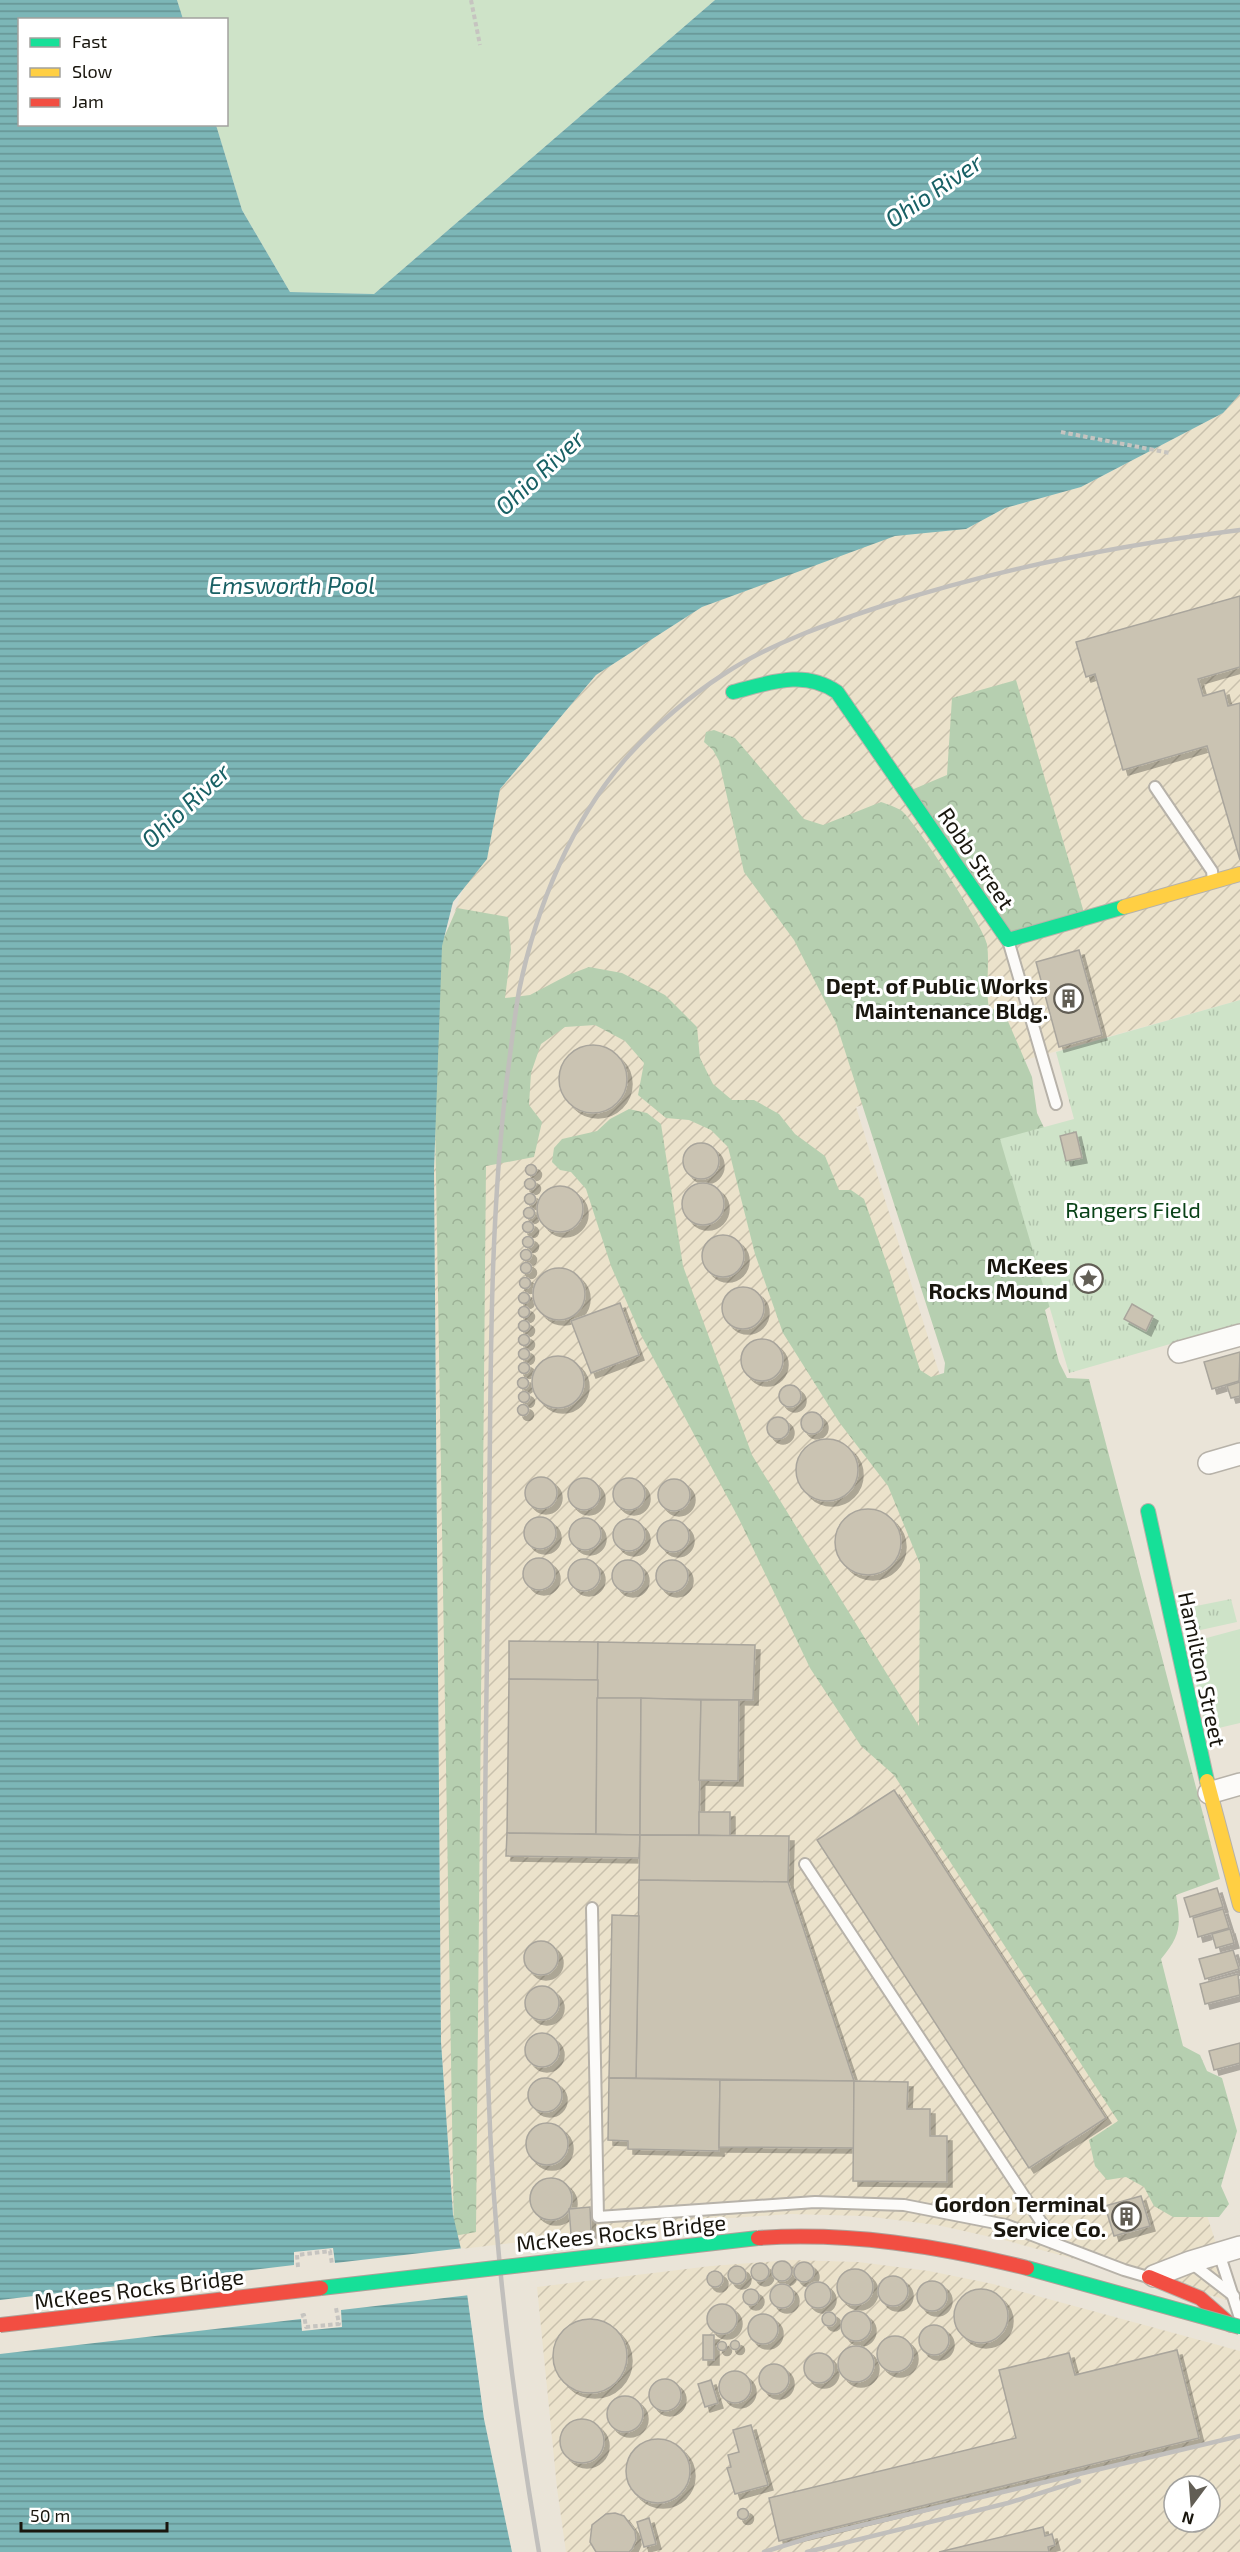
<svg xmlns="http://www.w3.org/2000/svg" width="1240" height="2552" viewBox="0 0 1240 2552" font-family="'Exo 2',sans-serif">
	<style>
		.industrial { fill: url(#industrial-furrows); fill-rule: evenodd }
		.grass { fill: #cee3c8 }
		.forest { fill: url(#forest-crowns) }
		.park { fill: url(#park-tufts) }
		.water { fill: url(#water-rules) }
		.pier { fill: #eae4d8 }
		.building { fill: #cac3b2; stroke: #a9a59c; stroke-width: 1.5; filter: url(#shadow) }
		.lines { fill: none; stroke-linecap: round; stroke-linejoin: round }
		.lane-casing { stroke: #b7b2a9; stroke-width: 14 }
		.street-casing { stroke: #b7b2a9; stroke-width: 24 }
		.fast-casing { stroke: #b7b2a9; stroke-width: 16 }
		.slow-casing { stroke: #b7b2a9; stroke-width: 16 }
		.jam-casing { stroke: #b7b2a9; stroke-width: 16 }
		.path { stroke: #c6c4c0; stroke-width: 4; stroke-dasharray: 4.5 3; stroke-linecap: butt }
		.lane { stroke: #fcfbf9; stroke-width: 10 }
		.street { stroke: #fcfbf9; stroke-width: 21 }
		.fast { stroke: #16e098; stroke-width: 14 }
		.slow { stroke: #ffcf43; stroke-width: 14 }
		.jam { stroke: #f24e42; stroke-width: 14 }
		.rail { stroke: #c1bfbc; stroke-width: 4.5 }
		.fast-bridge-casing { stroke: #ada098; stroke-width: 16; stroke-linecap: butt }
		.jam-bridge-casing { stroke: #ada098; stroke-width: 16; stroke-linecap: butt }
		.path-bridge { stroke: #c6c4c0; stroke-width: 4; stroke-dasharray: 4.5 3; stroke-linecap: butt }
		.fast-bridge { stroke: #16e098; stroke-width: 14 }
		.jam-bridge { stroke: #f24e42; stroke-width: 14 }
		.labels { text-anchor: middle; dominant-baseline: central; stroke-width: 6; stroke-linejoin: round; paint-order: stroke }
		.street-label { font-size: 22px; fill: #19160e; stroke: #fff }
		.poi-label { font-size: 22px; font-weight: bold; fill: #19160e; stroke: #fff; text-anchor: end }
		.park-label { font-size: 22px; fill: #094217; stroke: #fff }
		.water-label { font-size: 24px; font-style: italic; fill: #186064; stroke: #fff }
	</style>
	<defs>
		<pattern id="industrial-furrows" width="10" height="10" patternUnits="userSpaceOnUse" patternTransform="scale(1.5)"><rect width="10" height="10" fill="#ebe2cb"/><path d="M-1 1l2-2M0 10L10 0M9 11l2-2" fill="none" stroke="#c9c1ad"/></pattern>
		<pattern id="forest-crowns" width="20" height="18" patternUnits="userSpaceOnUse" patternTransform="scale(1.5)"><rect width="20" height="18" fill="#b6cfb0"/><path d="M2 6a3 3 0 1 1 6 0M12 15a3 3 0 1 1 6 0" fill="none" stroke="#9cb196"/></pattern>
		<pattern id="park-tufts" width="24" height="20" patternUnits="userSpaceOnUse" patternTransform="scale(1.5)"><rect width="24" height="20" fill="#cee3c8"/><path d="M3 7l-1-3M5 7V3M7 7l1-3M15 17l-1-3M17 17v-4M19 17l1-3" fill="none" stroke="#b0c2ab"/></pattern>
		<pattern id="water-rules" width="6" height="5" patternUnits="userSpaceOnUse" patternTransform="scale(1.5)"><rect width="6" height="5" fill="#7cb6b7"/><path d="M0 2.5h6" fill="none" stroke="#659393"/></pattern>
		<filter id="shadow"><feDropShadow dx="5" dy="5" stdDeviation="0" flood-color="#0004"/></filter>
	</defs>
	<rect width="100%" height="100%" fill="#eae4d8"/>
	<g class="industrial">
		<polygon points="1240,394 1240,1000 856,1107 1083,1833 1235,2302 1000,2239 937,2225 864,2216 790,2214 716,2219 461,2249 453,2215 441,2042 434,1170 442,946 500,789 596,675 702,607 895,535 966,529 1005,508 1081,487 1223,413"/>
		<path d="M791,2260l67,2 71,9 64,13 247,67v201h-674l-9,-64 -20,-201 174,-21zM1174,2486h36v36h-36z"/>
	</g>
	<g class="grass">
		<polygon points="177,0 715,0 374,294 290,292 242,210 216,125 226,124 226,20 183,19"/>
		<polygon points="1240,1629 1240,1723 1206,1731 1188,1643"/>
	</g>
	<g class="forest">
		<polygon points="1016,680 1085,916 1009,937 909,791 947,775 952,698"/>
		<path d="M714,730l21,8 69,81 19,6 58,-23c6,2 15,5 21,9 14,12 82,116 85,133 3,21 -2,43 2,64l15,4 28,65 5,36 20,42 1,146 -13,9 14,52 8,16 22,1 131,500 -44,16c5,31 5,40 -15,64l22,87 17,9 7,16 15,7 15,53 -16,55 8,18 -10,13h-46l-19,-11 -10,-19 -18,-10 -19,3 -12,-14 -6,-26 29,-19 -224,-346 -33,-29 -51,-78 -71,-149 -98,-184 -30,-69 -25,-77 -15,-17 -11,-2 -8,-8 2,-14 8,-9 35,-8 13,-12 19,-10 18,4 14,11 22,142 69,189 167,271 1,-162 -32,-78 -49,-64 -56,-89 -28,-79 -27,-107 -17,-17 -22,-10 -23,-2 -28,-23 6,-32 -19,-22 -30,-16 -30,2 -24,17 -10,29 -2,32 13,17 -8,35 -48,9 -10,1066 -22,4 -21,-1236 5,-49 19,-43 51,9 3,33 -6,48 25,-3 38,-20 21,-8 33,6 43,22 32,32 3,31 13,26 19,16h22l25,14 16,20 30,22 14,34h12l13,9 25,71 31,100 11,7 13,-4 1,-10 -109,-340 -42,-83 -50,-68 -25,-111 -6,-11 -9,-8 2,-10z"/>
	</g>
	<g class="park">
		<polygon points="1240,1000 1240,1324 1069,1373 1000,1139 1074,1119 1056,1052"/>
		<polygon points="1231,1599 1237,1622 1196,1631 1191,1607"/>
	</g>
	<polygon class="water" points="0,0 177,0 183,19 20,20 20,124 216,125 242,210 290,292 374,294 715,0 1240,0 1240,394 1223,413 1081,487 1005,508 966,529 895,536 702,607 596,675 500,789 487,859 453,902 442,946 434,1170 441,2042 453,2215 461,2249 484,2419 512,2552 0,2552"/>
	<polygon class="pier" points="333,2248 335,2263 464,2248 470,2295 341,2310 342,2327 302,2331 301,2319 0,2354 0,2300 294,2265 294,2252"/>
	<g class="building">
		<polygon points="1240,596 1240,667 1198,679 1203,696 1224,690 1228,706 1240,703 1240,860 1207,746 1123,770 1095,674 1086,677 1076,642"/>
		<polygon points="1079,950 1102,1035 1059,1047 1036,962"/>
		<circle cx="593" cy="1079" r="34"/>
		<polygon points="1076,1132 1082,1158 1066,1161 1060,1136"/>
		<circle cx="701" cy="1161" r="18"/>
		<circle cx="531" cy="1170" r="5.5"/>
		<circle cx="530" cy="1184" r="5.5"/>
		<circle cx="703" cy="1204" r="21"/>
		<circle cx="560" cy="1209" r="23"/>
		<circle cx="530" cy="1199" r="5.5"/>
		<circle cx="529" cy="1213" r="5.5"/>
		<circle cx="528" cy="1227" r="5.5"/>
		<circle cx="723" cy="1256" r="21"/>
		<circle cx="528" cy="1242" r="5.5"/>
		<circle cx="526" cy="1255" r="5.5"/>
		<circle cx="526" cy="1268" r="5.5"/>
		<circle cx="559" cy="1294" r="26"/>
		<circle cx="525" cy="1283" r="5.5"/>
		<circle cx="743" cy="1308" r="21"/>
		<circle cx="524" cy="1298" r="5.5"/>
		<polygon points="620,1303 639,1355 591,1373 571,1321"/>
		<polygon points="1132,1304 1153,1316 1146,1331 1124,1319"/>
		<circle cx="524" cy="1312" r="5.5"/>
		<circle cx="524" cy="1326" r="5.5"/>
		<circle cx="524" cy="1340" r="5.5"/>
		<circle cx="762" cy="1360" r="21"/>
		<circle cx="524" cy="1354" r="5.5"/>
		<polygon points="1240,1352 1239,1381 1212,1389 1204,1362"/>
		<circle cx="558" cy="1382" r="26"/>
		<circle cx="524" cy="1368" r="5.5"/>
		<circle cx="523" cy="1383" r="5.5"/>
		<polygon points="1240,1382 1240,1396 1231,1398 1227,1386"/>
		<circle cx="790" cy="1396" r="11"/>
		<circle cx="524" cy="1397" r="5.5"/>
		<circle cx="523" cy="1410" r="5.5"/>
		<circle cx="812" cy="1423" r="11"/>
		<circle cx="778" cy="1428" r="11"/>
		<circle cx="827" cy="1470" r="31"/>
		<circle cx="541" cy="1493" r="16"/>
		<circle cx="584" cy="1494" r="16"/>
		<circle cx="629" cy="1494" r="16"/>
		<circle cx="674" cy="1495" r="16"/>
		<circle cx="868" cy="1542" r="33"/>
		<circle cx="540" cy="1533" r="16"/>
		<circle cx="585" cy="1534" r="16"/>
		<circle cx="629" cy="1535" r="16"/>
		<circle cx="673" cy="1536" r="16"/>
		<circle cx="539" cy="1574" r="16"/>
		<circle cx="584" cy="1575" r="16"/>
		<circle cx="628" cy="1576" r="16"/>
		<circle cx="672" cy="1576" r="16"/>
		<polygon points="509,1641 598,1642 598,1680 509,1679"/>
		<polygon points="598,1642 755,1645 753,1700 597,1698"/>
		<polygon points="509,1679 598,1680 596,1834 507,1833"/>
		<polygon points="597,1698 641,1698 640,1835 596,1834"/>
		<polygon points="641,1698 701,1700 699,1835 640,1835"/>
		<polygon points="701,1700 739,1700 738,1781 699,1780"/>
		<polygon points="894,1790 1106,2118 1029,2168 817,1840"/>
		<polygon points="699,1812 730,1812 730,1836 699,1835"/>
		<polygon points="507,1833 640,1835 639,1858 506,1856"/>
		<polygon points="640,1835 789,1836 788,1882 639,1880"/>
		<polygon points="639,1880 788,1882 854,2081 636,2078"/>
		<polygon points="1217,1888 1223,1907 1190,1917 1184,1898"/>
		<polygon points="1223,1909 1229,1928 1198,1937 1193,1918"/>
		<polygon points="612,1915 639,1916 636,2078 609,2078"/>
		<polygon points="1230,1929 1234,1943 1216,1948 1212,1934"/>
		<circle cx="541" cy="1958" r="17"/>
		<polygon points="1233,1950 1239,1969 1205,1979 1199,1959"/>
		<polygon points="1238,1974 1240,1995 1205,2004 1200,1984"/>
		<circle cx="542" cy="2003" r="17"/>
		<circle cx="542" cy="2050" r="17"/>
		<polygon points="1240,2043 1240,2063 1214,2070 1209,2051"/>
		<circle cx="545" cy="2095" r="17"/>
		<polygon points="609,2078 720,2080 719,2151 628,2149 628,2141 608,2140"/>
		<polygon points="720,2080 854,2081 854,2148 719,2147"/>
		<polygon points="854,2081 908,2082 907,2109 930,2109 930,2136 947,2136 947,2182 853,2181"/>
		<circle cx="547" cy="2144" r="21"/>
		<circle cx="551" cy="2199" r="21"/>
		<polygon points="1141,2196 1150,2226 1114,2236 1105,2206"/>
		<polygon points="590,2207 591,2233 571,2234 569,2209"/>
		<circle cx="782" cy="2271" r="10"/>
		<circle cx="804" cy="2272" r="10"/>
		<circle cx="760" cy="2272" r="9"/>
		<circle cx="737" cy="2275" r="9"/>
		<circle cx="855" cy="2287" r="18"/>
		<circle cx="715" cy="2279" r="8"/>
		<circle cx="893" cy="2291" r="15"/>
		<circle cx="932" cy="2296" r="15"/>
		<circle cx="818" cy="2295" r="13"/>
		<circle cx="782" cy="2296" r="12"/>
		<circle cx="751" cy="2297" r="8"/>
		<circle cx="981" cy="2316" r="27"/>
		<circle cx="722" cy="2319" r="15"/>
		<circle cx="856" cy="2326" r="15"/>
		<circle cx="829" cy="2319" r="7"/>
		<circle cx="763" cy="2329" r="15"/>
		<circle cx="590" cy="2356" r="37"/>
		<circle cx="934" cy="2340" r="15"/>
		<rect x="703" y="2335" width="11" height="25"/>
		<circle cx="895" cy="2354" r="18"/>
		<circle cx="735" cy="2345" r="4.5"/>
		<circle cx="722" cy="2346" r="4.5"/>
		<circle cx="856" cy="2364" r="18"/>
		<polygon points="1177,2350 1199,2438 779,2541 769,2498 1016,2438 999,2370 1069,2353 1075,2375"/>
		<circle cx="819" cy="2368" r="15"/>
		<circle cx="774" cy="2379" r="15"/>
		<circle cx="735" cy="2387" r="16"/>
		<circle cx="665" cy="2395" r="16"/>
		<polygon points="711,2380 718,2403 705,2407 698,2384"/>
		<circle cx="625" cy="2414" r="18"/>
		<circle cx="582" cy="2441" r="22"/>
		<polygon points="751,2425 768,2485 735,2494 727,2468 731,2467 728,2455 739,2452 733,2430"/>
		<circle cx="658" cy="2471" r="32"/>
		<circle cx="743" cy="2514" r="5.5"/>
		<polygon points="615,2513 624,2516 635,2531 636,2540 632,2549 629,2552 596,2552 590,2542 592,2525 606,2514"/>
		<polygon points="649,2518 656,2544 644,2547 637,2522"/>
		<polygon points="1043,2527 1045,2536 1052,2534 1055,2545 1048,2547 1049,2552 939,2552"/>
	</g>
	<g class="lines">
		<defs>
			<g id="lane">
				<polyline points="1155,787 1212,871 1213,881"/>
				<polyline points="1008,940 1056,1104"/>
				<polyline points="805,1864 1055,2243"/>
				<polyline points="592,1908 598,2217 815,2202 904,2205 1006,2225 1124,2270 1148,2277"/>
				<polyline points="1219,2253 1240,2318"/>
				<polyline points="1190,2262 1234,2296"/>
			</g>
			<g id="street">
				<polyline points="1179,1352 1240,1335"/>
				<polyline points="1209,1463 1240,1454"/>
				<polyline points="1209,1793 1240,1784"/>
				<polyline points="1154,2276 1190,2262 1240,2247"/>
			</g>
			<g id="fast">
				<path d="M733,692c36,-9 71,-23 104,0l171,248 116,-33"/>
				<polyline points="1148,1511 1207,1781"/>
			</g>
			<g id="slow">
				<polyline points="1124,907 1240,874"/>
				<polyline points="1207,1781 1240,1905"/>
			</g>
			<polyline id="jam" points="1149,2277 1200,2298 1231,2325"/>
		</defs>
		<use href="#lane" class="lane-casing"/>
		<use href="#street" class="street-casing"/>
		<use href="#fast" class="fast-casing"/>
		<use href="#slow" class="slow-casing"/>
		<use href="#jam" class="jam-casing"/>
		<g class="path">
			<polyline points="471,0 480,45"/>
			<polyline points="1061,432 1170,453"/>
		</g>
		<use href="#lane" class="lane"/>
		<use href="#street" class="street"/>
		<use href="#fast" class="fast"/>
		<use href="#slow" class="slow"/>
		<use href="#jam" class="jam"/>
		<g class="rail">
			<path d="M539,2552c-22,-128 -39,-256 -47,-385 -12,-213 -6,-426 -3,-639 2,-150 0,-301 18,-450 4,-29 7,-59 12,-87 17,-84 53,-172 110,-236 28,-31 61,-59 95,-81 49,-32 106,-51 161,-69 116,-37 235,-60 355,-75"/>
			<polyline points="764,2552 812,2537 1240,2436"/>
			<polyline points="807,2552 1008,2503 1079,2481"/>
		</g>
		<defs>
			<g id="fast-bridge">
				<polyline points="1027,2268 1240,2327"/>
				<polyline points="321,2288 758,2238"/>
			</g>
			<g id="jam-bridge">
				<path d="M758,2238c92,-6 180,8 269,30"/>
				<polyline points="0,2325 321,2288"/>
			</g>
		</defs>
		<use href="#fast-bridge" class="fast-bridge-casing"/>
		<use href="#jam-bridge" class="jam-bridge-casing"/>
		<g class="path-bridge">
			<polyline points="298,2267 297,2255 330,2251 332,2264"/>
			<polyline points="301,2316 304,2315 306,2327 339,2324 336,2308"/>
		</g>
		<use href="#fast-bridge" class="fast-bridge"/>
		<use href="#jam-bridge" class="jam-bridge"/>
	</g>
	<defs>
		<symbol id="building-ring" viewBox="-11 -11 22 22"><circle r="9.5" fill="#fff" stroke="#625e55" stroke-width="1.5"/><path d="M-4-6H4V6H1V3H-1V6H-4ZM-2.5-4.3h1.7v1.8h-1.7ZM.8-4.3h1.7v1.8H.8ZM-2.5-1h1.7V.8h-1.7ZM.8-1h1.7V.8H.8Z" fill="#625e55"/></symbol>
		<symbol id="sight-ring" viewBox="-11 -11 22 22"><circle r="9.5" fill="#fff" stroke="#625e55" stroke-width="1.5"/><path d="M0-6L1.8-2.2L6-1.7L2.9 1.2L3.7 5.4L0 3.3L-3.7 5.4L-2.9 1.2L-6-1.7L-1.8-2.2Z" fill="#625e55"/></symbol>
	</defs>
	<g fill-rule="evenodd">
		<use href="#building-ring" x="1052" y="982" width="33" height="33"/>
		<use href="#sight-ring" x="1072" y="1262" width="33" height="33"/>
		<use href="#building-ring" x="1110" y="2200" width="33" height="33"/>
	</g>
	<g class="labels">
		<g class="street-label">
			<text transform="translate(977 858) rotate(56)">Robb Street</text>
			<text transform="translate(1203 1669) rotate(78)">Hamilton Street</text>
			<text transform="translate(621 2232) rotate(-6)">McKees Rocks Bridge</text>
			<text transform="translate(139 2288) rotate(-7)">McKees Rocks Bridge</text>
		</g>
		<g class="poi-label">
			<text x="1048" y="985">Dept. of Public Works<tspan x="1048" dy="25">Maintenance Bldg.</tspan></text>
			<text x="1068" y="1265">McKees<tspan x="1068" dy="25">Rocks Mound</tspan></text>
			<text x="1106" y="2203">Gordon Terminal<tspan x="1106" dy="25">Service Co.</tspan></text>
		</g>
		<g class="park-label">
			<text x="1133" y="1209">Rangers Field</text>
		</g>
		<g class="water-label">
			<text transform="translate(933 190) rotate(-34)">Ohio River</text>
			<text transform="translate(539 472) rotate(-43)">Ohio River</text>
			<text x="292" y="584">Emsworth Pool</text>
			<text transform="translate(185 805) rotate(-43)">Ohio River</text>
		</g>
	</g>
	<rect x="18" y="18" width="210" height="108" fill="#ffffff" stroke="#a3a29f" stroke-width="1.5"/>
	<rect x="30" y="38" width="30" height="9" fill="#16e098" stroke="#a3a29f" stroke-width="1.5"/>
	<text x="72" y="48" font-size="18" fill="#19160e">Fast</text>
	<rect x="30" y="68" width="30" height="9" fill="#ffcf43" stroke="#a3a29f" stroke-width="1.5"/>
	<text x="72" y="78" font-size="18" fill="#19160e">Slow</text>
	<rect x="30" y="98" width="30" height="9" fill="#f24e42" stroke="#a3a29f" stroke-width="1.5"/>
	<text x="72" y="108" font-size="18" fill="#19160e">Jam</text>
	<g transform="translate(1192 2504) rotate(196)"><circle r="28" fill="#ffffff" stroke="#a3a29f" stroke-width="1.5"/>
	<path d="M0-4.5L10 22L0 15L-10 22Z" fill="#625e55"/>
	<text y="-9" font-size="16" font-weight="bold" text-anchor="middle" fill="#19160e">N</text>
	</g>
	<path d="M21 2522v9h146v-9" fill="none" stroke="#19160e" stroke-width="3"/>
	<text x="30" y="2522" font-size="18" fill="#19160e" stroke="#ffffff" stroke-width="4.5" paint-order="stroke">50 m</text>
</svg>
